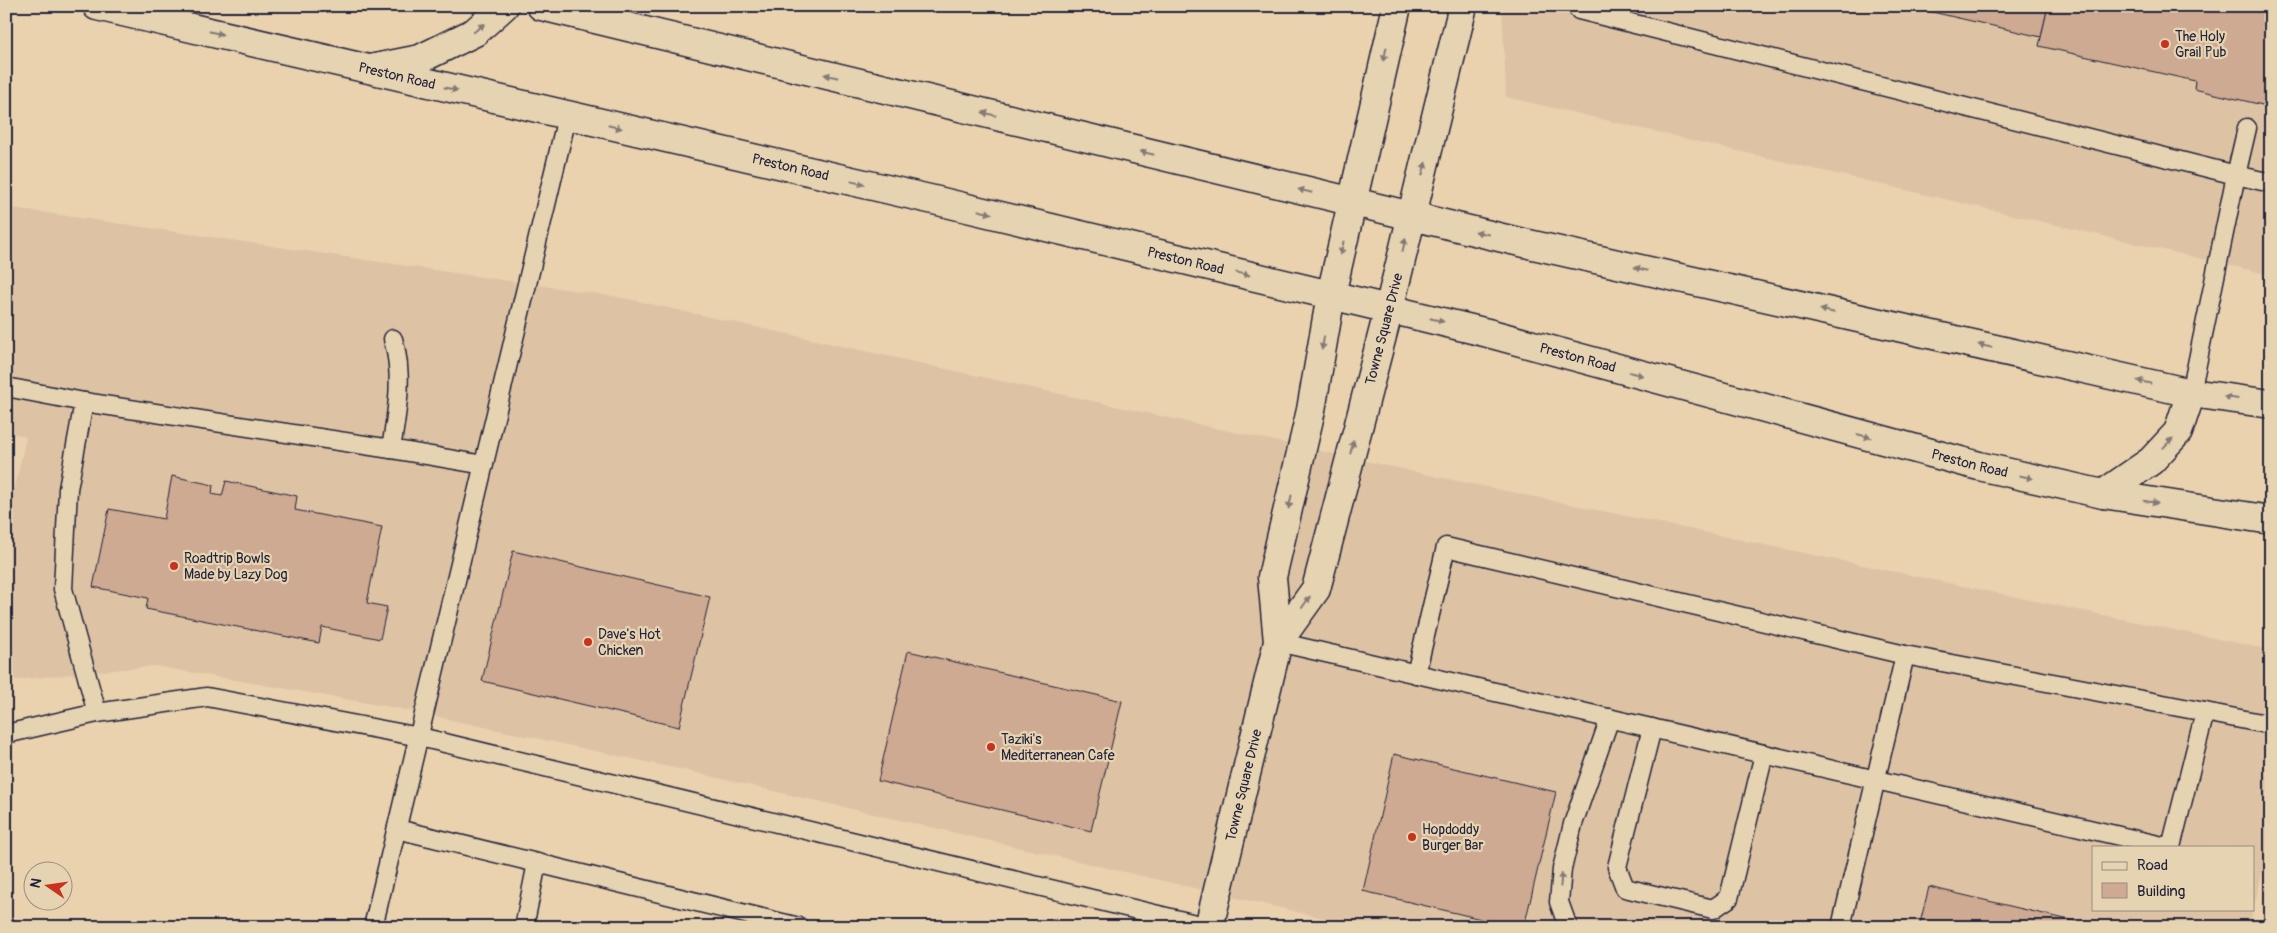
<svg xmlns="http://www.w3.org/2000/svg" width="2277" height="933" viewBox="0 0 2277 933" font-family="Pangolin,sans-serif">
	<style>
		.built { fill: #ddc3a4; fill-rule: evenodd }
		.building { fill: #cdaa91; stroke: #22223b }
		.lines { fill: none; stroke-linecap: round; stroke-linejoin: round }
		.service-casing { stroke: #22223b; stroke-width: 21 }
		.minor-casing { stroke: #22223b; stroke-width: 31 }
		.primary-casing { stroke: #22223b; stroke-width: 31 }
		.service { stroke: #e6d3b1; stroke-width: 18 }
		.minor { stroke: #e6d3b1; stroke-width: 28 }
		.primary { stroke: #e6d3b1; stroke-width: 28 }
		.oneway { fill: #847a76 }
		.poi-dot { fill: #c8321e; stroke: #e6d3b1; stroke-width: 2 }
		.labels { text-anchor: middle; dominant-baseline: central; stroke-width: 4.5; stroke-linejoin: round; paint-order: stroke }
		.poi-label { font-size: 14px; fill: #22223b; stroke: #e6d3b1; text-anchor: start }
		.street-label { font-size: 14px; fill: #22223b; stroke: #e6d3b1 }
	</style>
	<rect width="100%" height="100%" fill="#ead2af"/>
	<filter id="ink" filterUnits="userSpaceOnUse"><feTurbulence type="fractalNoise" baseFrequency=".02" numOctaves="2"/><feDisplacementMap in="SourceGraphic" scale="10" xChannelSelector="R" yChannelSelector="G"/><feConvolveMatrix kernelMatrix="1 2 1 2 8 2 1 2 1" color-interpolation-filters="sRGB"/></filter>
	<g filter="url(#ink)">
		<g class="built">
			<polygon points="1502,6 2271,6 2271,275 1506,97"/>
			<path d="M6,207l613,90 815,179 837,174v187l-22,90h-887l-679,-157 -282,-61 -247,-43 -139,14 -9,-50v-103l20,-90 -20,-6zM2093,847h160v62h-160z"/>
		</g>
		<g class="building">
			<polygon points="1906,6 2048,6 2041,37"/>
			<polygon points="2048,6 2271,6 2271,107 2194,89 2195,81 2039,46"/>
			<polygon points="172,476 213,485 212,494 222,496 226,481 297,496 295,510 382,527 367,603 387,607 380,639 322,627 319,643 146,609 148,598 93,587 109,509 164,519"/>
			<polygon points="513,551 710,597 679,727 482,681"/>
			<polygon points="908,651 1122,701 1091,831 878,781"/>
			<polygon points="1394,754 1556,792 1524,927 1515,927 1363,891"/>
			<polygon points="1929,887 2099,927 1919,927"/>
		</g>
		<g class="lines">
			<defs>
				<g id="service">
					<polyline points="1576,6 1579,10 2236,175 2191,393"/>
					<polyline points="2247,128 2236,175 2271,183"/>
					<path d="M393,339c11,37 4,72 -2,110l93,16"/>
					<polyline points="6,387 84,402 68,489 63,589 97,713"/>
					<polyline points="84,402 391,449"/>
					<polyline points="1278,642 2167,847"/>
					<polyline points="1416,674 1446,547 1905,655 2205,712"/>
					<polyline points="1652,728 1617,867 1625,888 1713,909 1729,898 1764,754"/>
					<polyline points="6,734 97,713 207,697 420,737 1208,927"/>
					<polyline points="397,829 537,863"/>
					<polyline points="2171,847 2205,712 2271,725"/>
					<polyline points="373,927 567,117"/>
					<polyline points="524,927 537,863 799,927"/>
					<polyline points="1568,927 1559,902 1562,869 1573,824 1610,718"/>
					<polyline points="1841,927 1905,655"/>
				</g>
				<g id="minor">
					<path id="s1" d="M1278,642l38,-53 73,-280 74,-303"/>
					<path id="s2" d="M1209,927l69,-285 -6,-65 39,-167 20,-115 66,-289"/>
				</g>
				<g id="primary">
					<path id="s3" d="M97,6l841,195 451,108 99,24 491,133 124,28 168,26"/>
					<polyline points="541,6 1511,240 2191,393 2271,404"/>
					<polyline points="375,68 420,59 475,32 504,6"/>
					<polyline points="2103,494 2151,461 2178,432 2191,393"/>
				</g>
			</defs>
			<use href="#service" class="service-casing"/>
			<use href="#minor" class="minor-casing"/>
			<use href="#primary" class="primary-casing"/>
			<use href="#service" class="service"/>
			<use href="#minor" class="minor"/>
			<use href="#primary" class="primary"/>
		</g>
		<defs><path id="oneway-solid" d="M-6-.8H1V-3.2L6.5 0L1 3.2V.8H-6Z" transform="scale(1.25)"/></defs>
		<g class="oneway">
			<use href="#oneway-solid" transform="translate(479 28) rotate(-39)"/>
			<use href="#oneway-solid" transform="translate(216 33) rotate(13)"/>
			<use href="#oneway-solid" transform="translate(1385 54) rotate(103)"/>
			<use href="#oneway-solid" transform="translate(831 76) rotate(-166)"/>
			<use href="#oneway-solid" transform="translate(451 89) rotate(13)"/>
			<use href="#oneway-solid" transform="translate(989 114) rotate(-166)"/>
			<use href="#oneway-solid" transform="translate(615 127) rotate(13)"/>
			<use href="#oneway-solid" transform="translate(1147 153) rotate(-166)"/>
			<use href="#oneway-solid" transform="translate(1424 169) rotate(-75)"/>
			<use href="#oneway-solid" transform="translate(858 183) rotate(13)"/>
			<use href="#oneway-solid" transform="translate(1305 191) rotate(-166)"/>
			<use href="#oneway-solid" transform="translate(985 212) rotate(13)"/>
			<use href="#oneway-solid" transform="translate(1482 233) rotate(-167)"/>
			<use href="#oneway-solid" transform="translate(1404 245) rotate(-77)"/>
			<use href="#oneway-solid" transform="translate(1342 248) rotate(103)"/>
			<use href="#oneway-solid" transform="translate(1641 269) rotate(-167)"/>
			<use href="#oneway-solid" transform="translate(1243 274) rotate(13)"/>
			<use href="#oneway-solid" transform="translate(1827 311) rotate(-167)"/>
			<use href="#oneway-solid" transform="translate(1437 320) rotate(14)"/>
			<use href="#oneway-solid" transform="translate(1323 343) rotate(100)"/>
			<use href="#oneway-solid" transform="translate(1985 346) rotate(-167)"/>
			<use href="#oneway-solid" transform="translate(1636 374) rotate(15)"/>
			<use href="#oneway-solid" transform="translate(2144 382) rotate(-167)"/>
			<use href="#oneway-solid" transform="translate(2231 398) rotate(-172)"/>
			<use href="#oneway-solid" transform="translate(1864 436) rotate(15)"/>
			<use href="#oneway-solid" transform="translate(2168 443) rotate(-46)"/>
			<use href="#oneway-solid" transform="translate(1352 447) rotate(-76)"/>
			<use href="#oneway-solid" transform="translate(2026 477) rotate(13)"/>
			<use href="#oneway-solid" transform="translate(1290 502) rotate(103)"/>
			<use href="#oneway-solid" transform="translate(2151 502) rotate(10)"/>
			<use href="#oneway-solid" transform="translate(1306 602) rotate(-55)"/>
			<use href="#oneway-solid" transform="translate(1561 880) rotate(-85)"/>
		</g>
	</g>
	<g class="poi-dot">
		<circle cx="2165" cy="44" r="5"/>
		<circle cx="174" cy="566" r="5"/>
		<circle cx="588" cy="642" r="5"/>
		<circle cx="991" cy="747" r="5"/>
		<circle cx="1412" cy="837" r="5"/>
	</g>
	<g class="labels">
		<g class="poi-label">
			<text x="2175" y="36">The Holy<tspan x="2175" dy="16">Grail Pub</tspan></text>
			<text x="184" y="558">Roadtrip Bowls<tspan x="184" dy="16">Made by Lazy Dog</tspan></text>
			<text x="598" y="634">Dave's Hot<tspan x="598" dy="16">Chicken</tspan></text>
			<text x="1001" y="739">Taziki's<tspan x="1001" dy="16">Mediterranean Cafe</tspan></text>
			<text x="1422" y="829">Hopdoddy<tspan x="1422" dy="16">Burger Bar</tspan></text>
		</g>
		<g class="street-label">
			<text stroke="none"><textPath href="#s3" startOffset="308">Preston Road</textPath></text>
			<text stroke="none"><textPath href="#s3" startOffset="712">Preston Road</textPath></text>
			<text stroke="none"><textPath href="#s3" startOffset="1118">Preston Road</textPath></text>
			<text stroke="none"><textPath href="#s1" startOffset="334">Towne Square Drive</textPath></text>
			<text stroke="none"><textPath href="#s3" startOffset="1522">Preston Road</textPath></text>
			<text stroke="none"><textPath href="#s3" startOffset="1928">Preston Road</textPath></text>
			<text stroke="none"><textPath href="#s2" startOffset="146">Towne Square Drive</textPath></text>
		</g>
	</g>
	<rect width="2277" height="933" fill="none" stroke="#e6d3b1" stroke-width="25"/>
	<rect x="12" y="12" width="2252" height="908" fill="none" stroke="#22223b" stroke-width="2" filter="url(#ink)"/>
	<rect x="2092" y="846" width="162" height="65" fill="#e6d3b1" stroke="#988c82"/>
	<rect x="2102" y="862" width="25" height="8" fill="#e6d3b1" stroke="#988c82"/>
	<text x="2137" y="870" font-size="15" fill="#22223b">Road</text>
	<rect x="2102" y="883" width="25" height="15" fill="#cdaa91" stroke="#988c82"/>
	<text x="2137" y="896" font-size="15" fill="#22223b">Building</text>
	<g transform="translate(48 886) rotate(283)"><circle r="24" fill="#e6d3b1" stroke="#988c82"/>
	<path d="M0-4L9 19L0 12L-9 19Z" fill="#c8321e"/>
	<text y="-8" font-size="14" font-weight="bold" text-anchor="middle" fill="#22223b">N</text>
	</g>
</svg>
